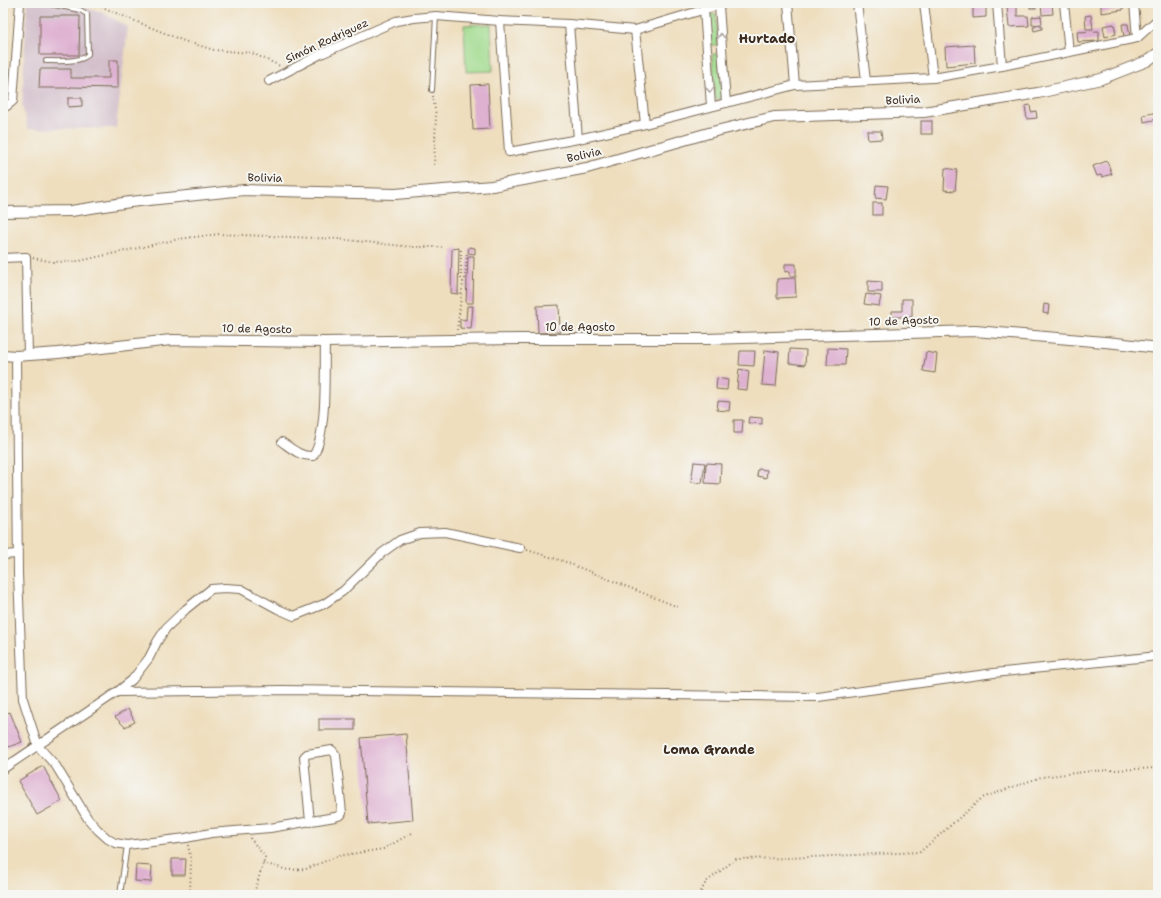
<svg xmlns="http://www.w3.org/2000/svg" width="1161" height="898" viewBox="0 0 1161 898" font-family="'Shantell Sans',sans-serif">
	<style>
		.industrial { fill: #d1bdc9 }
		.green { fill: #a0db8e; stroke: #6e8256 }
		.building { fill: #deb1d1 }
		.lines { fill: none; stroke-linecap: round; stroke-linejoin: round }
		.service-casing { stroke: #7a6956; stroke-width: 6 }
		.minor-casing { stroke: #7a6956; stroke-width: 10 }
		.tertiary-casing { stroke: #7a6956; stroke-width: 12 }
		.path { stroke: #7a6956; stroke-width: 2; stroke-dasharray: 1 3; stroke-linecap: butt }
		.service { stroke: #fff; stroke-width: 4 }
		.minor { stroke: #fff; stroke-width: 8 }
		.tertiary { stroke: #fff; stroke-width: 10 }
		.oneway { stroke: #a79f9a }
		.labels { text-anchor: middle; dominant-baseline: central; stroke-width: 4; stroke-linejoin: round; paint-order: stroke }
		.street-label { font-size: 11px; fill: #3b2a1e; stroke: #f6f6f2 }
		.quarter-label { font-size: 13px; font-weight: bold; fill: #3b2a1e; stroke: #f6f6f2 }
	</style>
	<rect width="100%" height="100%" fill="#f6f6f2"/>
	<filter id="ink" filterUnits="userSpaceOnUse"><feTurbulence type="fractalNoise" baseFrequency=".025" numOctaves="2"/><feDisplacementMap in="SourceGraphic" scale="8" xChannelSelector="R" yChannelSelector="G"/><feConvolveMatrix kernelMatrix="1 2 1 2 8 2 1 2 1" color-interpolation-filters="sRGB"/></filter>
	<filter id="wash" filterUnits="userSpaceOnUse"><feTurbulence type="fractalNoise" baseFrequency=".012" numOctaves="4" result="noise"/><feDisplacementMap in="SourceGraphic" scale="16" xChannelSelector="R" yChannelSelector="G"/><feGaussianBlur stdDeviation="0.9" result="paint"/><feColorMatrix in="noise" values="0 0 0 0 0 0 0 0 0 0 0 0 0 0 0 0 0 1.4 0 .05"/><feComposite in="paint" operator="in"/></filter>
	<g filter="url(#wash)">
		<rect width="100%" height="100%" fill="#eedebe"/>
		<polygon class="industrial" points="27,3 69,3 103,13 128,27 116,128 28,129 22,105"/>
		<g class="green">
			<polygon points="716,14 718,45 711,45 709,15"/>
			<polygon points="491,24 493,71 466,72 464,25"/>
			<polygon points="712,54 719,54 722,98 715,99"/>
		</g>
		<g id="blocks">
			<g class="building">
				<polygon points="973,3 986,3 986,17 973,18"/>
				<rect x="1030" y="3" width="6" height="5"/>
				<polygon points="1052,3 1053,14 1042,15 1041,4"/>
				<polygon points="1101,3 1123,3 1123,10 1101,13"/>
				<polygon points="1017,6 1017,16 1028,16 1029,26 1009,27 1007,7"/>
				<polygon points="1091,15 1093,29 1086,29 1085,16"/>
				<polygon points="40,16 80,16 79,55 40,55"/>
				<polygon points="1041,16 1042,24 1032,25 1032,17"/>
				<polygon points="1114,24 1116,34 1105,37 1103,26"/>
				<polygon points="1122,24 1128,24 1130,36 1124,37"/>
				<polygon points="1042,26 1042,29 1034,31 1033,27"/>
				<polygon points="1099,31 1099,41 1078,42 1077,32"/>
				<polygon points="974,45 975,63 946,66 945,47"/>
				<polygon points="109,60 118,60 118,88 70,87 70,88 39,88 40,69 71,69 71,78 109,78"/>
				<polygon points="488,84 490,129 473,130 471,85"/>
				<polygon points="68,98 82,98 82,106 68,107"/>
				<polygon points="1030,105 1031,112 1036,111 1037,118 1027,119 1025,106"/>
				<polygon points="1158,112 1158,119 1144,122 1143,115"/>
				<rect x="921" y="121" width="11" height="13"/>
				<polygon points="867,131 881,131 882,139 868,140"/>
				<polygon points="1107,161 1112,174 1102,177 1101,175 1097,176 1093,166"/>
				<polygon points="945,168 957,170 955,191 944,190"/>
				<polygon points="876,185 888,186 886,199 875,198"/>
				<rect x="873" y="203" width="9" height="12"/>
				<polygon points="469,247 475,248 475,254 468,253"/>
				<polygon points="459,248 458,294 451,293 452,249"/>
				<polygon points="468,256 474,256 473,303 466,303"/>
				<polygon points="785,264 796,264 796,276 790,276 790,271 785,272"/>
				<polygon points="795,278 796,297 777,298 777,279"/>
				<polygon points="868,281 882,282 882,292 868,292"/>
				<polygon points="866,294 881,296 879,306 864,304"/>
				<polygon points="902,299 912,299 912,317 892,317 892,311 902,311"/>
				<polygon points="1044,304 1049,305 1048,314 1043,313"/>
				<polygon points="559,305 560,332 538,333 537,306"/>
				<polygon points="467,306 473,306 471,329 460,328 460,319 466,320"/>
				<polygon points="828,348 846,349 845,365 827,365"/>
				<polygon points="790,349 806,350 805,365 789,363"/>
				<polygon points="765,350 779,352 776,386 762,385"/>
				<polygon points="740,351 755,351 754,366 739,365"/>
				<polygon points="926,352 937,354 935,373 923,371"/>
				<polygon points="739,369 749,371 747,390 737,389"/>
				<polygon points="717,378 728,380 727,390 716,389"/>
				<polygon points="718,401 730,402 729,411 717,410"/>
				<polygon points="749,417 762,418 762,424 748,423"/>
				<polygon points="734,420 743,420 742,433 734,433"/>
				<polygon points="694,462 705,463 702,483 691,482"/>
				<polygon points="706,463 721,464 720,484 705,483"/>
				<polygon points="758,469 767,470 766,478 757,476"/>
				<polygon points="128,709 135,722 125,727 115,717"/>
				<polygon points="10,712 22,742 3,749 3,715"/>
				<rect x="319" y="719" width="36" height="11"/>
				<polygon points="406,734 413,820 368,824 361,738"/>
				<polygon points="43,766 62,801 37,815 18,781"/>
				<polygon points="172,859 186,859 185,875 172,875"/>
				<polygon points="136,865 152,866 151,882 135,881"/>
			</g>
		</g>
	</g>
	<g filter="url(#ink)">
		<use href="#blocks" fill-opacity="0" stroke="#7a6956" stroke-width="1"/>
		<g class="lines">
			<defs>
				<g id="service">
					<path d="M45,3l35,7 7,4 1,40c-5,9 -32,7 -42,7"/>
					<polyline points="432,90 436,16"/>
					<polyline points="120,895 127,845"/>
				</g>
				<g id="minor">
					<polyline points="788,3 795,85"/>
					<polyline points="857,3 866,81"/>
					<polyline points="924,3 933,78"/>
					<polyline points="997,3 1002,66"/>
					<polyline points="1064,3 1069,52"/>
					<polyline points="1134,3 1137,38"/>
					<polyline points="719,6 726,103"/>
					<polyline points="704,9 711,106"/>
					<polyline points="500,21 509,152 578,139 645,124 795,85 933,78 1002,66 1137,38 1158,19"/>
					<polyline points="569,24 578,139"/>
					<polyline points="635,30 645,124"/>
					<polyline points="269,81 321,54 396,21 414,18 436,16 500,21 569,24 635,30 726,3"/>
					<polyline points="3,108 7,106 13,101 20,3"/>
					<polyline points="3,258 26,257 28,356"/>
					<polyline points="16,356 18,574 23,699 38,746 56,766 88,819 98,830 108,839 115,843 127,845 186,838 211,833 270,828 335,817 341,815 342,813 336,755 332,750 307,754 304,757 310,822"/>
					<path d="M282,442c10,7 19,15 31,14 15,-22 11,-87 12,-114"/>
					<polyline points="3,555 17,554"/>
					<polyline points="117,692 282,690 818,697 994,673 1158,656"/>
					<polyline points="3,769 117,692 132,680 149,658 157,642 166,628 186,609 211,589 225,588 241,589 278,609 294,616 324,604 343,591 382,553 400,540 420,533 445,532 520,548"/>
				</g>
				<g id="tertiary">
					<polyline points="3,212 71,211 130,202 244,190 395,194 492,186 587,168 712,132 774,117 924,112 1038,93 1101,79 1147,61 1158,53"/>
					<polyline points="3,355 16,356 58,353 171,340 325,342 518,339 706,339 975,331 1116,343 1158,348"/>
				</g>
			</defs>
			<use href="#service" class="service-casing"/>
			<use href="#minor" class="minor-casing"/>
			<use href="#tertiary" class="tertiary-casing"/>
			<g class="path">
				<polyline points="94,3 118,14 184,41 214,50 252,53 280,66"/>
				<polyline points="433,96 436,116 434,165"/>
				<polyline points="461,250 461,279 463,282"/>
				<polyline points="33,258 53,262 79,261 179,239 219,234 338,239 412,247 442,247"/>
				<polyline points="457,330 463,282 465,279 467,251"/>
				<polyline points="527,550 563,561 678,607"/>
				<polyline points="250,838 265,857 255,890 255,895"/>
				<polyline points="188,845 191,860 190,895"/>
				<polyline points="263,863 288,870 306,869 338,856 383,849 414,832"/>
				<polyline points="699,895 706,882 736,859 789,858 920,852 982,798 1041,777 1092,771 1158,768"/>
			</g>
			<use href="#service" class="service"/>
			<use href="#minor" class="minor"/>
			<use href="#tertiary" class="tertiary"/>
		</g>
		<defs><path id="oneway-chevron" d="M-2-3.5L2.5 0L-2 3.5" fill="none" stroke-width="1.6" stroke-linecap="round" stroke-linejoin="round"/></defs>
		<g class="oneway">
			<use href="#oneway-chevron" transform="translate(721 36) rotate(-94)"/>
			<use href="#oneway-chevron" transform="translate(710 90) rotate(86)"/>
		</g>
	</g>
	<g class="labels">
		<g class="street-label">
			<text transform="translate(327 41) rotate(-25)">Simón Rodriguez</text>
			<text transform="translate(903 100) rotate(-3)">Bolivia</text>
			<text transform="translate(584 155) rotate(-13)">Bolivia</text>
			<text transform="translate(265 178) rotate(1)">Bolivia</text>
			<text transform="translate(904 321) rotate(-2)">10 de Agosto</text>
			<text x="580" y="327">10 de Agosto</text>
			<text transform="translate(257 329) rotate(1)">10 de Agosto</text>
		</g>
		<g class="quarter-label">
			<text x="767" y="38">Hurtado</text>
			<text x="709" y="749">Loma Grande</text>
		</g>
	</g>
	<rect width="1161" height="898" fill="none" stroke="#f6f6f2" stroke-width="16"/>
</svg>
